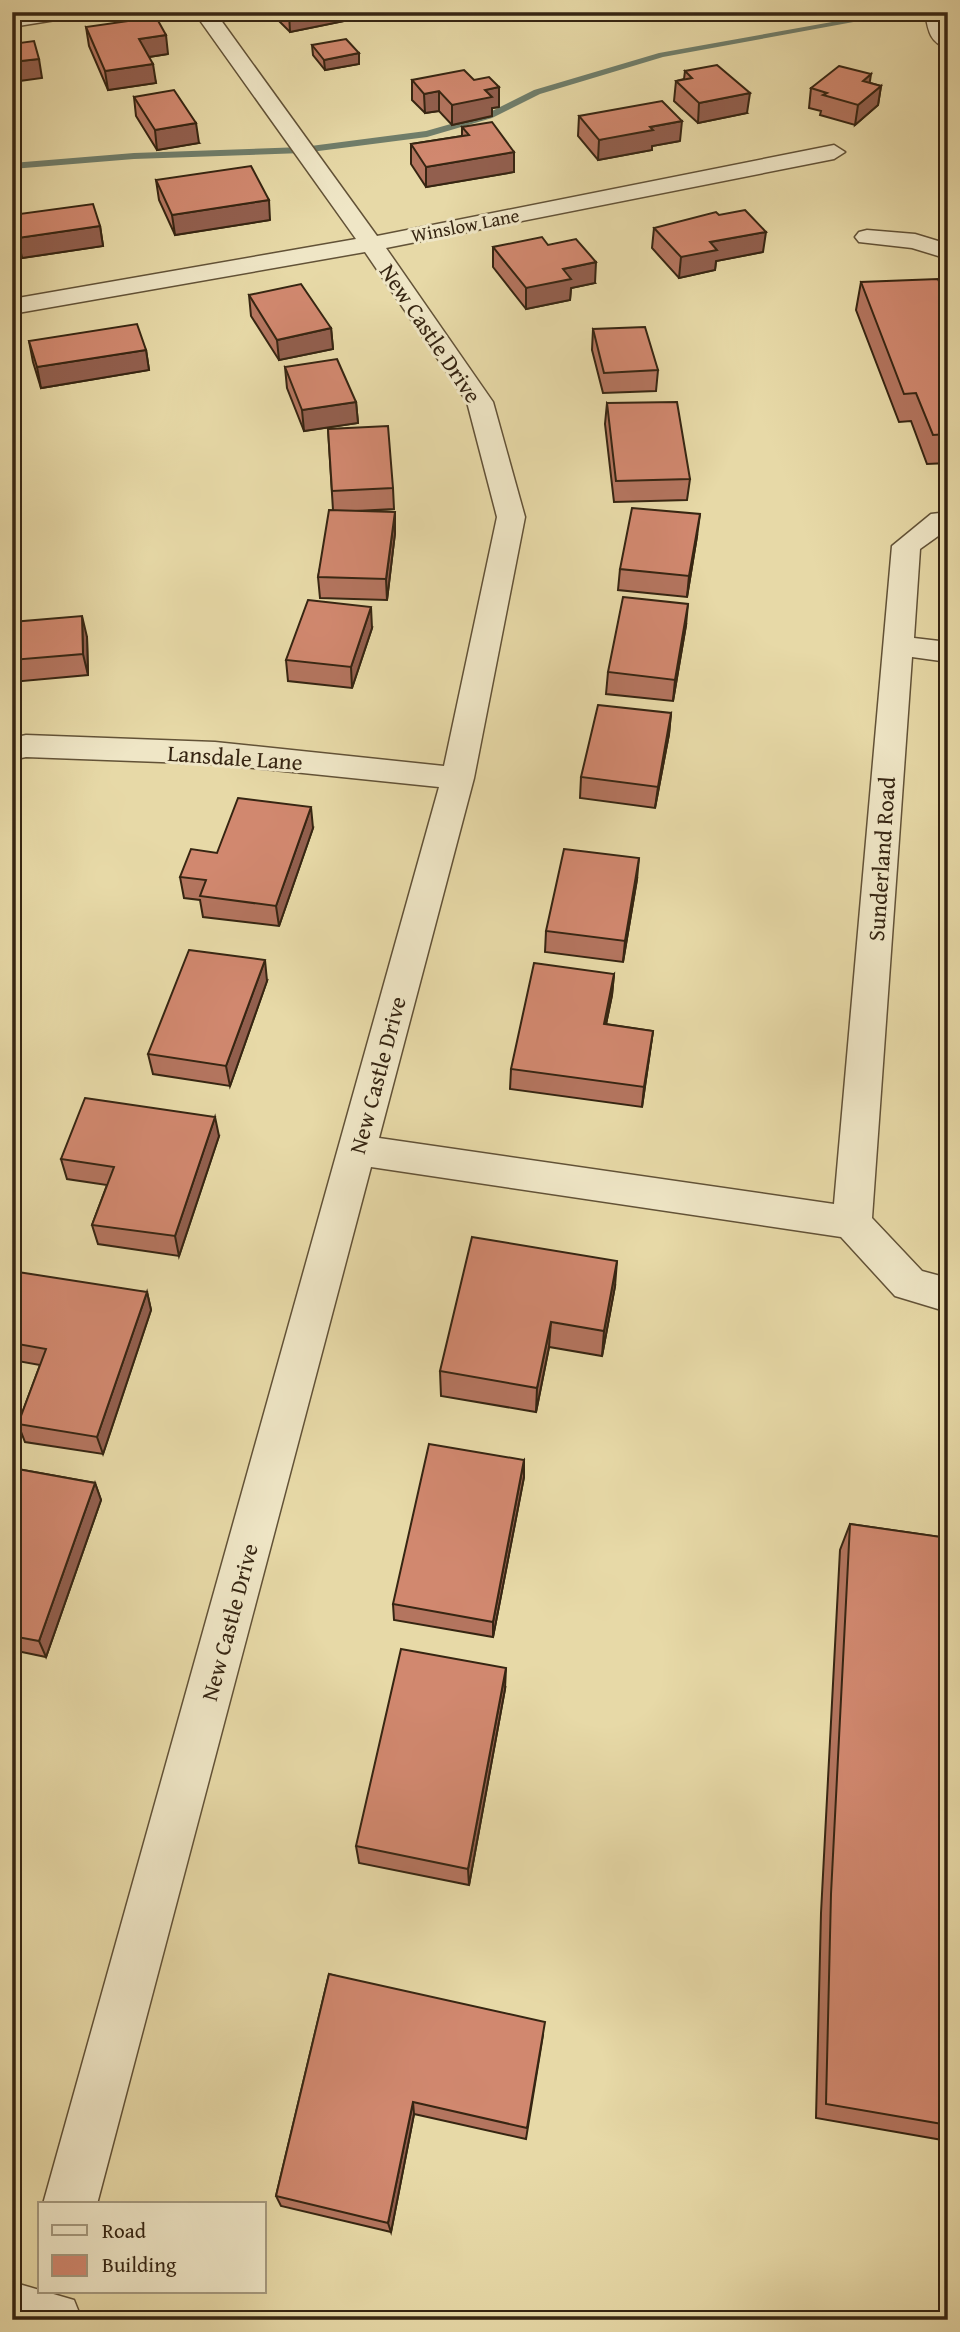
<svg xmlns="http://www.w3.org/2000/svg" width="960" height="2332" viewBox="0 0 960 2332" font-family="'Gentium Book Plus',serif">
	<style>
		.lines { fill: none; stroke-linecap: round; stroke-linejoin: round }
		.stream { fill: #707e6b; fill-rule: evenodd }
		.minor-casing { stroke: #625237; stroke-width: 3 }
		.minor { fill: #efe6c6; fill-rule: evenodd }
		.wall { fill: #b4755f; stroke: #362512; stroke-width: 2 }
		.shaded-wall { fill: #925f4e; stroke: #362512; stroke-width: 2 }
		.building { fill: #d1886f; stroke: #362512; stroke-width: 2 }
		.labels { text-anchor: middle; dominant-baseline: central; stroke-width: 6; stroke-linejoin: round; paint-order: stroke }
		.far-street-label { font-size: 19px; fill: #362512; stroke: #efe6c6 }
		.street-label { font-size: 23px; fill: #362512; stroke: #efe6c6 }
	</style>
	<rect width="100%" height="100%" fill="#e7d9a7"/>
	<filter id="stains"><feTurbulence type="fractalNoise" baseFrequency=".00286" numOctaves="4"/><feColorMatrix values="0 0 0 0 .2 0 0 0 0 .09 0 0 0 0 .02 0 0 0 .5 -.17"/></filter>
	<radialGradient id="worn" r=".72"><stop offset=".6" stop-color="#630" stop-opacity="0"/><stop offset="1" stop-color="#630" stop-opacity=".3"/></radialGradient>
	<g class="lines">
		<polygon class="stream" points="888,12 908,12 663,57 540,94 492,118 427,137 303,153 134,159 12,169 12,163 134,153 303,147 426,131 486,114 534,90 659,53"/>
		<defs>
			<g id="minor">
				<polygon points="28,12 78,12 68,18 12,27 12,15"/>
				<polygon points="194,12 215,12 377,236 834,145 845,152 834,159 386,248 493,402 525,517 474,778 379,1138 834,1204 892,546 931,514 948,512 948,529 920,549 914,638 948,642 948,662 912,657 872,1218 922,1271 948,1278 948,1312 895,1296 841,1237 371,1167 97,2204 43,2204 439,787 215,764 26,757 12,760 12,738 26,735 215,742 444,766 497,517 467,402 365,252 12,314 12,299 356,239"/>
				<path d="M925,12h20l3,36c-19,-5 -20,-19 -23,-36z"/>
				<polygon points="867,230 915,234 948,244 948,259 912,248 859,242 855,237 859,232"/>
				<polygon points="12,2282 74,2300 82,2320 12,2320"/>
			</g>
		</defs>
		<use href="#minor" class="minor-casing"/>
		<use href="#minor" class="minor"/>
	</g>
	<g class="wall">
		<polygon points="274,12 359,12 359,18 290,32 274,16"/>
		<polygon points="86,27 168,54 149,57 156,83 108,90 89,46"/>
		<polygon points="312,45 359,53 359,64 325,70 313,55"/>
		<polygon points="685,71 747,113 698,123 674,101 676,81 684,79"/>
		<polygon points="412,80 499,107 492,108 492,116 452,125 439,111 425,113 412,100"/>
		<polygon points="870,83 881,86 878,105 855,125 820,115 821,111 809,108 811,88"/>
		<polygon points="134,97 199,143 157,150 136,116"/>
		<polygon points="579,116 680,141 652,146 652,150 598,160 578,136"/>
		<polygon points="462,127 514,152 514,172 426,187 411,164 411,144 462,136"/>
		<polygon points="156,180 270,220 175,235 159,200"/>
		<polygon points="12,215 100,226 103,246 22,258 16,235"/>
		<polygon points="654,228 763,252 716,261 715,270 679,278 652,248"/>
		<polygon points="548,245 595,283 571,288 570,300 526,309 493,267 493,247"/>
		<polygon points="861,282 948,302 948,463 927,464 911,421 899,422 856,310"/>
		<polygon points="249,295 331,328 333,349 279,360 251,316"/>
		<polygon points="593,329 658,370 656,391 603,393 592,350"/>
		<polygon points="29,341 146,350 149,370 41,388 33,362"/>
		<polygon points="285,367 356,402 358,423 304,431 287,388"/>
		<polygon points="607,403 690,479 687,500 614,502 605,424"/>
		<polygon points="328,429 393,488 394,509 356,511 395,512 395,533 387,600 320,598 318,577 333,510"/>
		<polygon points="697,536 687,597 618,590 620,569"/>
		<polygon points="12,622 87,637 88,675 12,682"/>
		<polygon points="686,625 673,701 606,694 608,672"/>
		<polygon points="372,628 352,688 288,681 286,660"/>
		<polygon points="671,713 669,734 655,808 580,798 581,777"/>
		<polygon points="313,828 279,926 203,917 200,900 184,898 180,877 217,853"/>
		<polygon points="637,879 623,962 545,952 546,931"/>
		<polygon points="614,974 612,995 606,1024 653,1031 642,1107 510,1089 511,1069"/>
		<polygon points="267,981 230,1086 153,1074 148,1054"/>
		<polygon points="219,1136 179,1256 98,1244 92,1225 107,1185 67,1179 61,1159"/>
		<polygon points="615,1286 602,1356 549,1347 536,1412 441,1396 440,1371"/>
		<polygon points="12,1287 147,1292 151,1310 103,1454 25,1442 18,1424 40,1365 12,1360"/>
		<polygon points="524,1460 524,1477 493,1637 394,1620 393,1604"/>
		<polygon points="12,1468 95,1483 101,1500 46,1657 12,1650"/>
		<polygon points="850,1524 948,1538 948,2141 816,2118 821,1913 840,1550"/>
		<polygon points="505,1689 469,1885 359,1863 356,1846"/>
		<polygon points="329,1974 543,2035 526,2139 414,2114 391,2232 281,2206 276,2196"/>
	</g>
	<g class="shaded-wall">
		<polygon points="292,12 359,12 359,18 290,32 289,13"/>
		<polygon points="166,35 168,54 142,58 139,39"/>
		<polygon points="359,53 359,64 325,70 324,60"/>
		<polygon points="39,59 42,78 12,82 12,62"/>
		<polygon points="153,64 156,83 108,90 105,71"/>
		<polygon points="871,74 868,94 863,81"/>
		<polygon points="881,86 878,105 855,125 858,105"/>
		<polygon points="499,87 499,107 492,108 492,116 452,125 452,105 485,90"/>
		<polygon points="439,91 439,111 425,113 424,94"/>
		<polygon points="750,93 747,113 698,123 699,103"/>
		<polygon points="682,121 680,141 652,146 652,150 598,160 599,140 650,127"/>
		<polygon points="196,123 199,143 157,150 155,130"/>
		<polygon points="514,152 514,172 426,187 426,167"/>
		<polygon points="269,200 270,220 175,235 172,215"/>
		<polygon points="100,226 103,246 22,258 18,238"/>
		<polygon points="766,232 763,252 716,261 715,270 679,278 681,257 710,242"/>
		<polygon points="596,262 595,283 571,288 570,300 526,309 526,288 563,269"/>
		<polygon points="331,328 333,349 279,360 277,340"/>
		<polygon points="146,350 149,370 41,388 37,367"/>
		<polygon points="356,402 358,423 304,431 302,410"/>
		<polygon points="395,512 395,533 387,600 386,579"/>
		<polygon points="700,514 697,536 687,597 689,576"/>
		<polygon points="688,604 686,625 673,701 675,680"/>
		<polygon points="371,607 372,628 352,688 351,667"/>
		<polygon points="82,616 87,637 88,675 83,654"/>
		<polygon points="671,713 669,734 655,808 658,787"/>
		<polygon points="311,807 313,828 279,926 276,906"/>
		<polygon points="639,858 637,879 623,962 625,941"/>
		<polygon points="265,960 267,981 230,1086 226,1066"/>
		<polygon points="614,974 612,995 602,1044 604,1024"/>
		<polygon points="653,1031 650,1051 642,1107 644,1087"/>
		<polygon points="215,1117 219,1136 179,1256 175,1236"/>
		<polygon points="617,1261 615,1286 602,1356 604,1331"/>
		<polygon points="147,1292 151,1310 103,1454 97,1437"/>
		<polygon points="551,1322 549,1347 536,1412 537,1388"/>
		<polygon points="524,1460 524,1477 493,1637 493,1622"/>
		<polygon points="95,1483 101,1500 46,1657 39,1641"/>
		<polygon points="506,1668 505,1689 469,1885 468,1869"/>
		<polygon points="413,2102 414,2114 391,2232 388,2223"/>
	</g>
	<g class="building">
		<polygon points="156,17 166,35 139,39 153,64 105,71 86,27"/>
		<polygon points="346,39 359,53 324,60 312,45"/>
		<polygon points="34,41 39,59 12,62 12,44"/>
		<polygon points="717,65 750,93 699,103 676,81 692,78 685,71"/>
		<polygon points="839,66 871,74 863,81 881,86 858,105 823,95 827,93 811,88"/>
		<polygon points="464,70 474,80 489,77 499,87 485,90 492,97 452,105 439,91 424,94 412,80"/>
		<polygon points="174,90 196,123 155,130 134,97"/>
		<polygon points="662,101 682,121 650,127 653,130 599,140 579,116"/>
		<polygon points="492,122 514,152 426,167 411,144 469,135 462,127"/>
		<polygon points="251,166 269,200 172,215 156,180"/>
		<polygon points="93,204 100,226 18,238 12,215"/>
		<polygon points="745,210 766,232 710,242 717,250 681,257 654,228 716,212 719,215"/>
		<polygon points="542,237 548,245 576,239 596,262 563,269 571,279 526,288 493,247"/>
		<polygon points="938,279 948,302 948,434 933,435 916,393 904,394 861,282"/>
		<polygon points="301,284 331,328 277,340 249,295"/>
		<polygon points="137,324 146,350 37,367 29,341"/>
		<polygon points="645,327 658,370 604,373 593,329"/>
		<polygon points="337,359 356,402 302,410 285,367"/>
		<polygon points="677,402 690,479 616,481 607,403"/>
		<polygon points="388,426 393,488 332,491 328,429"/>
		<polygon points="632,508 700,514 689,576 620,569"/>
		<polygon points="329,510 395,512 386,579 318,577"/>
		<polygon points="623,597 688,604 675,680 608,672"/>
		<polygon points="308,600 371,607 351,667 286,660"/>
		<polygon points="82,616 83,654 12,660 12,622"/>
		<polygon points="598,705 671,713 658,787 581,777"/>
		<polygon points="238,798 311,807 276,906 200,896 206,880 180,877 191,849 217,853"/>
		<polygon points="564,849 639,858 625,941 546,931"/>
		<polygon points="189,950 265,960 226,1066 148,1054"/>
		<polygon points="534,963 614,974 604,1024 653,1031 644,1087 511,1069"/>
		<polygon points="85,1098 215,1117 175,1236 92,1225 114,1167 61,1159"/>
		<polygon points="472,1237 617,1261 604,1331 551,1322 537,1388 440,1371"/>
		<polygon points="18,1272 147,1292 97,1437 18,1424 46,1349 12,1343 12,1287"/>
		<polygon points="429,1444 524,1460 493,1622 393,1604"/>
		<polygon points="12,1468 95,1483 39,1641 12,1636"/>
		<polygon points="850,1524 948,1538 948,2125 826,2104 831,1894"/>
		<polygon points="401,1649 506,1668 468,1869 356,1846"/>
		<polygon points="329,1974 545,2022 527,2128 413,2102 388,2223 276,2196"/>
	</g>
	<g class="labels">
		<g class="far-street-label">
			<text transform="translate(465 225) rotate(-11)">Winslow Lane</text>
		</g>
		<g class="street-label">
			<text transform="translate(431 333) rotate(56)">New Castle Drive</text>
			<text transform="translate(235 757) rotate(4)">Lansdale Lane</text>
			<text transform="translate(881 859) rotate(-86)">Sunderland Road</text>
			<text transform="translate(377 1075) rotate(-75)">New Castle Drive</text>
			<text transform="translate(229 1622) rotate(-75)">New Castle Drive</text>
		</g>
	</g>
	<rect width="960" height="2332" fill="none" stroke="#e7d9a7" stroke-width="42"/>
	<rect x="14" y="14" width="932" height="2304" fill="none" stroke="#362512" stroke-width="3.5"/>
	<rect x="21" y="21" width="918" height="2290" fill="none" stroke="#362512" stroke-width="2"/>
	<rect x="38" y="2202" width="228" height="91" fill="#efe6c6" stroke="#a5997e" stroke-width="2"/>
	<rect x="52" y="2225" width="35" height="10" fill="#efe6c6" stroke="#a5997e" stroke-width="2"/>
	<text x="102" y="2238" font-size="21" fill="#362512">Road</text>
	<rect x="52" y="2255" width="35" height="21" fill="#d1886f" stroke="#a5997e" stroke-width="2"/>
	<text x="102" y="2272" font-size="21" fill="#362512">Building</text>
	<rect width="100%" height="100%" filter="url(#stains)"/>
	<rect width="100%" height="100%" fill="url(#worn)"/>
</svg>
